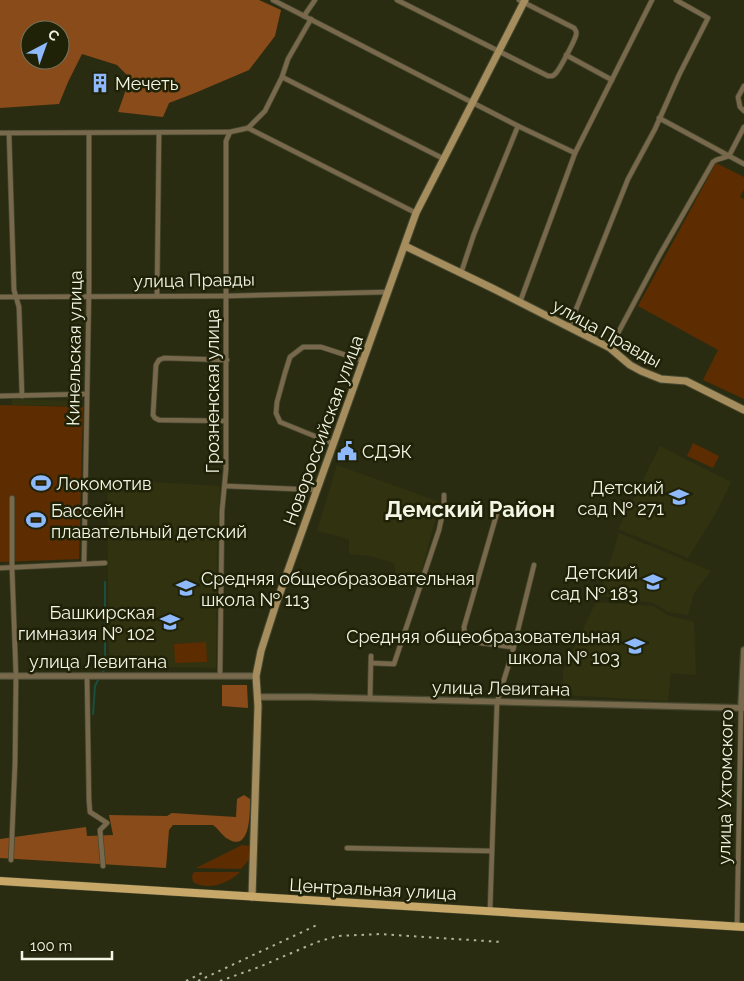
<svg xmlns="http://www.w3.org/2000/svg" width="744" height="981" viewBox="0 0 744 981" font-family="Raleway,sans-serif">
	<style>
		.built { fill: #303210 }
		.green { fill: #5d2c00 }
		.forest { fill: #894b19; fill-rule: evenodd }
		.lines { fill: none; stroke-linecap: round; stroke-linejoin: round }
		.stream { stroke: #194f40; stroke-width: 2 }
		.minor-casing { stroke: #464830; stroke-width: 6 }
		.tertiary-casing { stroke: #464830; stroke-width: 8 }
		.secondary-casing { stroke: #464830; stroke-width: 9 }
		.primary-casing { stroke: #464830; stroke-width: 9 }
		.minor { stroke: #78694c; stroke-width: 4.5 }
		.tertiary { stroke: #78694c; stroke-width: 5.5 }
		.secondary { stroke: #a58d5d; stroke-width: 7 }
		.primary { stroke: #c7a869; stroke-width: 8 }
		.rail { stroke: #b0b29e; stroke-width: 2; stroke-dasharray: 2.5 5; stroke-linecap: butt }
		.labels { text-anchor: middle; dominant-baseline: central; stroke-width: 5; stroke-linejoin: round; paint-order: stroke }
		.poi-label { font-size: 18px; fill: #f3f5e5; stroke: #202208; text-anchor: start }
		.street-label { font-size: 18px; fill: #f3f5e5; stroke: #202208 }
		.district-label { font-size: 22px; font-weight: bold; fill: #f3f5e5; stroke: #202208 }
	</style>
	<rect width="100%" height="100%" fill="#2a2c12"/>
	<g class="built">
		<polygon points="12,399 67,401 67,406 12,405"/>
		<polygon points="660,446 731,482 716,513 688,558 618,529"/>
		<polygon points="337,465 440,502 419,581 397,583 394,563 370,556 349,554 349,539 317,531"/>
		<polygon points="107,479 220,486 217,539 216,668 109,666"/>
		<polygon points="619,533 711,571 694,593 688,615 668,612 653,603 599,596"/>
		<polygon points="596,602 654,606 667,615 694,622 696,675 671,673 668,701 563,695 563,671"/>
	</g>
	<g class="green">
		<polygon points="716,163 744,177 744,189 740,197 744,199 744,399 703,380 718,350 638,306"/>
		<polygon points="0,405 83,407 79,559 0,562"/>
		<polygon points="693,443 719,456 713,468 687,456"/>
		<polygon points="206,642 207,662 175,663 174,644"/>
		<path d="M242,845l8,1c4,8 -3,17 -9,23l-45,-1z"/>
		<path d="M194,872h46c-12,12 -33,19 -47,10l-1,-6z"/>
	</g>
	<g class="forest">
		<path d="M0,0h259l22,10 -6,26 -26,34 -54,23 -26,10 -6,14 -45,-5 12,-34 -13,-13 -35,-11 -14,28 -9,22 -59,4zM30,30h30v30h-30z"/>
		<polygon points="222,685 247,685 248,708 222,706"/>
		<path d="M244,795l6,4c0,12 1,54 -22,40 -6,-3 -9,-10 -15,-14h-40l-4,5 -3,38 -166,-10v-19l86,-12 1,9 26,-1 -4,-20 58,1 5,-3 64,4 1,-18z"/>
	</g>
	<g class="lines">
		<g class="stream">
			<polyline points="102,674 105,667 105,582"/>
			<polyline points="93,714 95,686 99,678"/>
		</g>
		<defs>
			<g id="minor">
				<polyline points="273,0 518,126 575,153"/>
				<path d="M397,0l151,76c3,0 5,1 7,-2 4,-3 20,-34 21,-39 1,-4 0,-4 -2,-7l-55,-28"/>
				<polyline points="304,16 315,0"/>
				<polyline points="566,55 612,80"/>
				<polyline points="282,77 444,159"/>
				<polyline points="744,86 738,97 740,107 744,111"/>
				<polyline points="659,118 744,164"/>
				<polyline points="248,128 416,213"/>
				<polyline points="0,133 230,132"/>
				<polyline points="9,133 14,290 19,307 22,396"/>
				<polyline points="461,273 474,234 518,126"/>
				<polyline points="157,296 159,133"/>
				<polyline points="0,297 227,296 388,292"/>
				<polyline points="520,302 575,153 652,0"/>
				<polyline points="569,327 628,179 655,129 679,75 708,18 676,0"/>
				<polyline points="610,348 659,256 713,162 716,160 729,156 744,127"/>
				<polyline points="0,396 87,394"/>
				<polyline points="226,421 159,420 155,418 153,415 156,365 159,360 164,358 227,360"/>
				<polyline points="334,444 280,422 276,413 277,402 285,373 290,357 303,347 321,347 364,361"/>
				<polyline points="225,486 318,490"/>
				<polyline points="499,506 464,627 465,638 481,643 513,647"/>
				<polyline points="84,563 89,290 89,133"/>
				<polyline points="0,568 105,563"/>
				<polyline points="371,663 394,664 439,530 444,507 444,495"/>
				<polyline points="220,675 222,511 226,469 226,141 230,132 248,128 265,111 282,77 288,59 311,19"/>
				<polyline points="87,676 89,801 90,812 107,823 100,830 103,866"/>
				<polyline points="370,699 371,656"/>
				<polyline points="347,848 492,851"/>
				<polyline points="11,860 15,763 16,676 12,568 12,498"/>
				<polyline points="490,911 497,702 512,654 534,565"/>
				<polyline points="737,926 741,708"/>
			</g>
			<g id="tertiary">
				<polyline points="0,676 256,676"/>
				<polyline points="257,697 310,697 744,708"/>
				<polyline points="741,708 744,650"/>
			</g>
			<g id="secondary">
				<polyline points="405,246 492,288 610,348 630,365 641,371 661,379 686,381 744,410"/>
				<polyline points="252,897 258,706 256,676 261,651 276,604 416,213 525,0"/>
			</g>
			<polyline id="primary" points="0,881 744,927"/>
		</defs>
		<use href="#minor" class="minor-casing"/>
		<use href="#tertiary" class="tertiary-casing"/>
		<use href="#secondary" class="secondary-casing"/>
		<use href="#primary" class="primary-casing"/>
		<use href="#minor" class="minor"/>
		<use href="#tertiary" class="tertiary"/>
		<use href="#secondary" class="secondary"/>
		<use href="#primary" class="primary"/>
		<g class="rail">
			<polyline points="186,981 204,972"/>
			<polyline points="198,981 317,925"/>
			<polyline points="220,981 259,967 317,942 338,936 380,934 501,942"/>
		</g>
	</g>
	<defs>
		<symbol id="building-bare" viewBox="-9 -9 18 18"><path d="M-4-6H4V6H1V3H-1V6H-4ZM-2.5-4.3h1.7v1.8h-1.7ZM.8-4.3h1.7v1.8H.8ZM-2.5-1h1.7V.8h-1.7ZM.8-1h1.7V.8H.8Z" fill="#8eb9fc" stroke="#202208" stroke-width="2.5" paint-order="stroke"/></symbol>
		<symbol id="civic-bare" viewBox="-9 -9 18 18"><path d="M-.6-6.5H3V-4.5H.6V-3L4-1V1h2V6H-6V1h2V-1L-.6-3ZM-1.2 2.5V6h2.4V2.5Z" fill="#8eb9fc" stroke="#202208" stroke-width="2.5" paint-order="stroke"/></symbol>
		<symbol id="stadium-bare" viewBox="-9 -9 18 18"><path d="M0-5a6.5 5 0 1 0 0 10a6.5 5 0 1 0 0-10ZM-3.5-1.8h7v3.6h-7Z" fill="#8eb9fc" stroke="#202208" stroke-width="2.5" paint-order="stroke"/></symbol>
		<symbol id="school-bare" viewBox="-9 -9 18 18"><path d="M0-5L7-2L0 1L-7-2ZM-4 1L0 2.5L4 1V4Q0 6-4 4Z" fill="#8eb9fc" stroke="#202208" stroke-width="2.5" paint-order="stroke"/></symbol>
	</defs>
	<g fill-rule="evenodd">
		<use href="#building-bare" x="86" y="69" width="28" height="28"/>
		<use href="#civic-bare" x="333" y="437" width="28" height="28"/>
		<use href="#stadium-bare" x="27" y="469" width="28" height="28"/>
		<use href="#school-bare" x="665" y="483" width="28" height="28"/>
		<use href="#stadium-bare" x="22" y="506" width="28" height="28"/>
		<use href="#school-bare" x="639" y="568" width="28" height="28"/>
		<use href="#school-bare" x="172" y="574" width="28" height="28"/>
		<use href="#school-bare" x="156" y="608" width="28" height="28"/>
		<use href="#school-bare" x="621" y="632" width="28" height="28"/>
	</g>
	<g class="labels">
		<g class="poi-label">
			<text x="115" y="83">Мечеть</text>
			<text x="362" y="451">СДЭК</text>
			<text x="56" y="483">Локомотив</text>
			<text x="664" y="487" text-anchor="end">Детский<tspan x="664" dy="21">сад № 271</tspan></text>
			<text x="51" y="510">Бассейн<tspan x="51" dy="21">плавательный детский</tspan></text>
			<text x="638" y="572" text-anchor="end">Детский<tspan x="638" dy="21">сад № 183</tspan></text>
			<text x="201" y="578">Средняя общеобразовательная<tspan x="201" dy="21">школа № 113</tspan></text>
			<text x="155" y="612" text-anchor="end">Башкирская<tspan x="155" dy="21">гимназия № 102</tspan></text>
			<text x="620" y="636" text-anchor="end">Средняя общеобразовательная<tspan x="620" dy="21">школа № 103</tspan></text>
		</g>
		<g class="street-label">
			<text transform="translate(194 280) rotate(-1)">улица Правды</text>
			<text transform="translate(607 333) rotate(29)">улица Правды</text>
			<text transform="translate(74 348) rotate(-89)">Кинельская улица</text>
			<text transform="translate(212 391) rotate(-90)">Грозненская улица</text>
			<text transform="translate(323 430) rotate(-70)">Новороссийская улица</text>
			<text x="98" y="661">улица Левитана</text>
			<text transform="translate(501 688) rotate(1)">улица Левитана</text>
			<text transform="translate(725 787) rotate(-89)">улица Ухтомского</text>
			<text transform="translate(373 889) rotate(3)">Центральная улица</text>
		</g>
		<g class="district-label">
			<text x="470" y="509">Демский Район</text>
		</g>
	</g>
	<g transform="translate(45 45) rotate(41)"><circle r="24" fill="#202208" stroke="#747660"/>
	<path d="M0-4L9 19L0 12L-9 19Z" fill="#8eb9fc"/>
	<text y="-8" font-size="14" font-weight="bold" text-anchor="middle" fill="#f3f5e5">С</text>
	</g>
	<path d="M22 951v8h90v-8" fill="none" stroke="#f3f5e5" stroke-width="2.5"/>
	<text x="30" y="951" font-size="15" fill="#f3f5e5" stroke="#202208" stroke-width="4" paint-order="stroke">100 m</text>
</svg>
